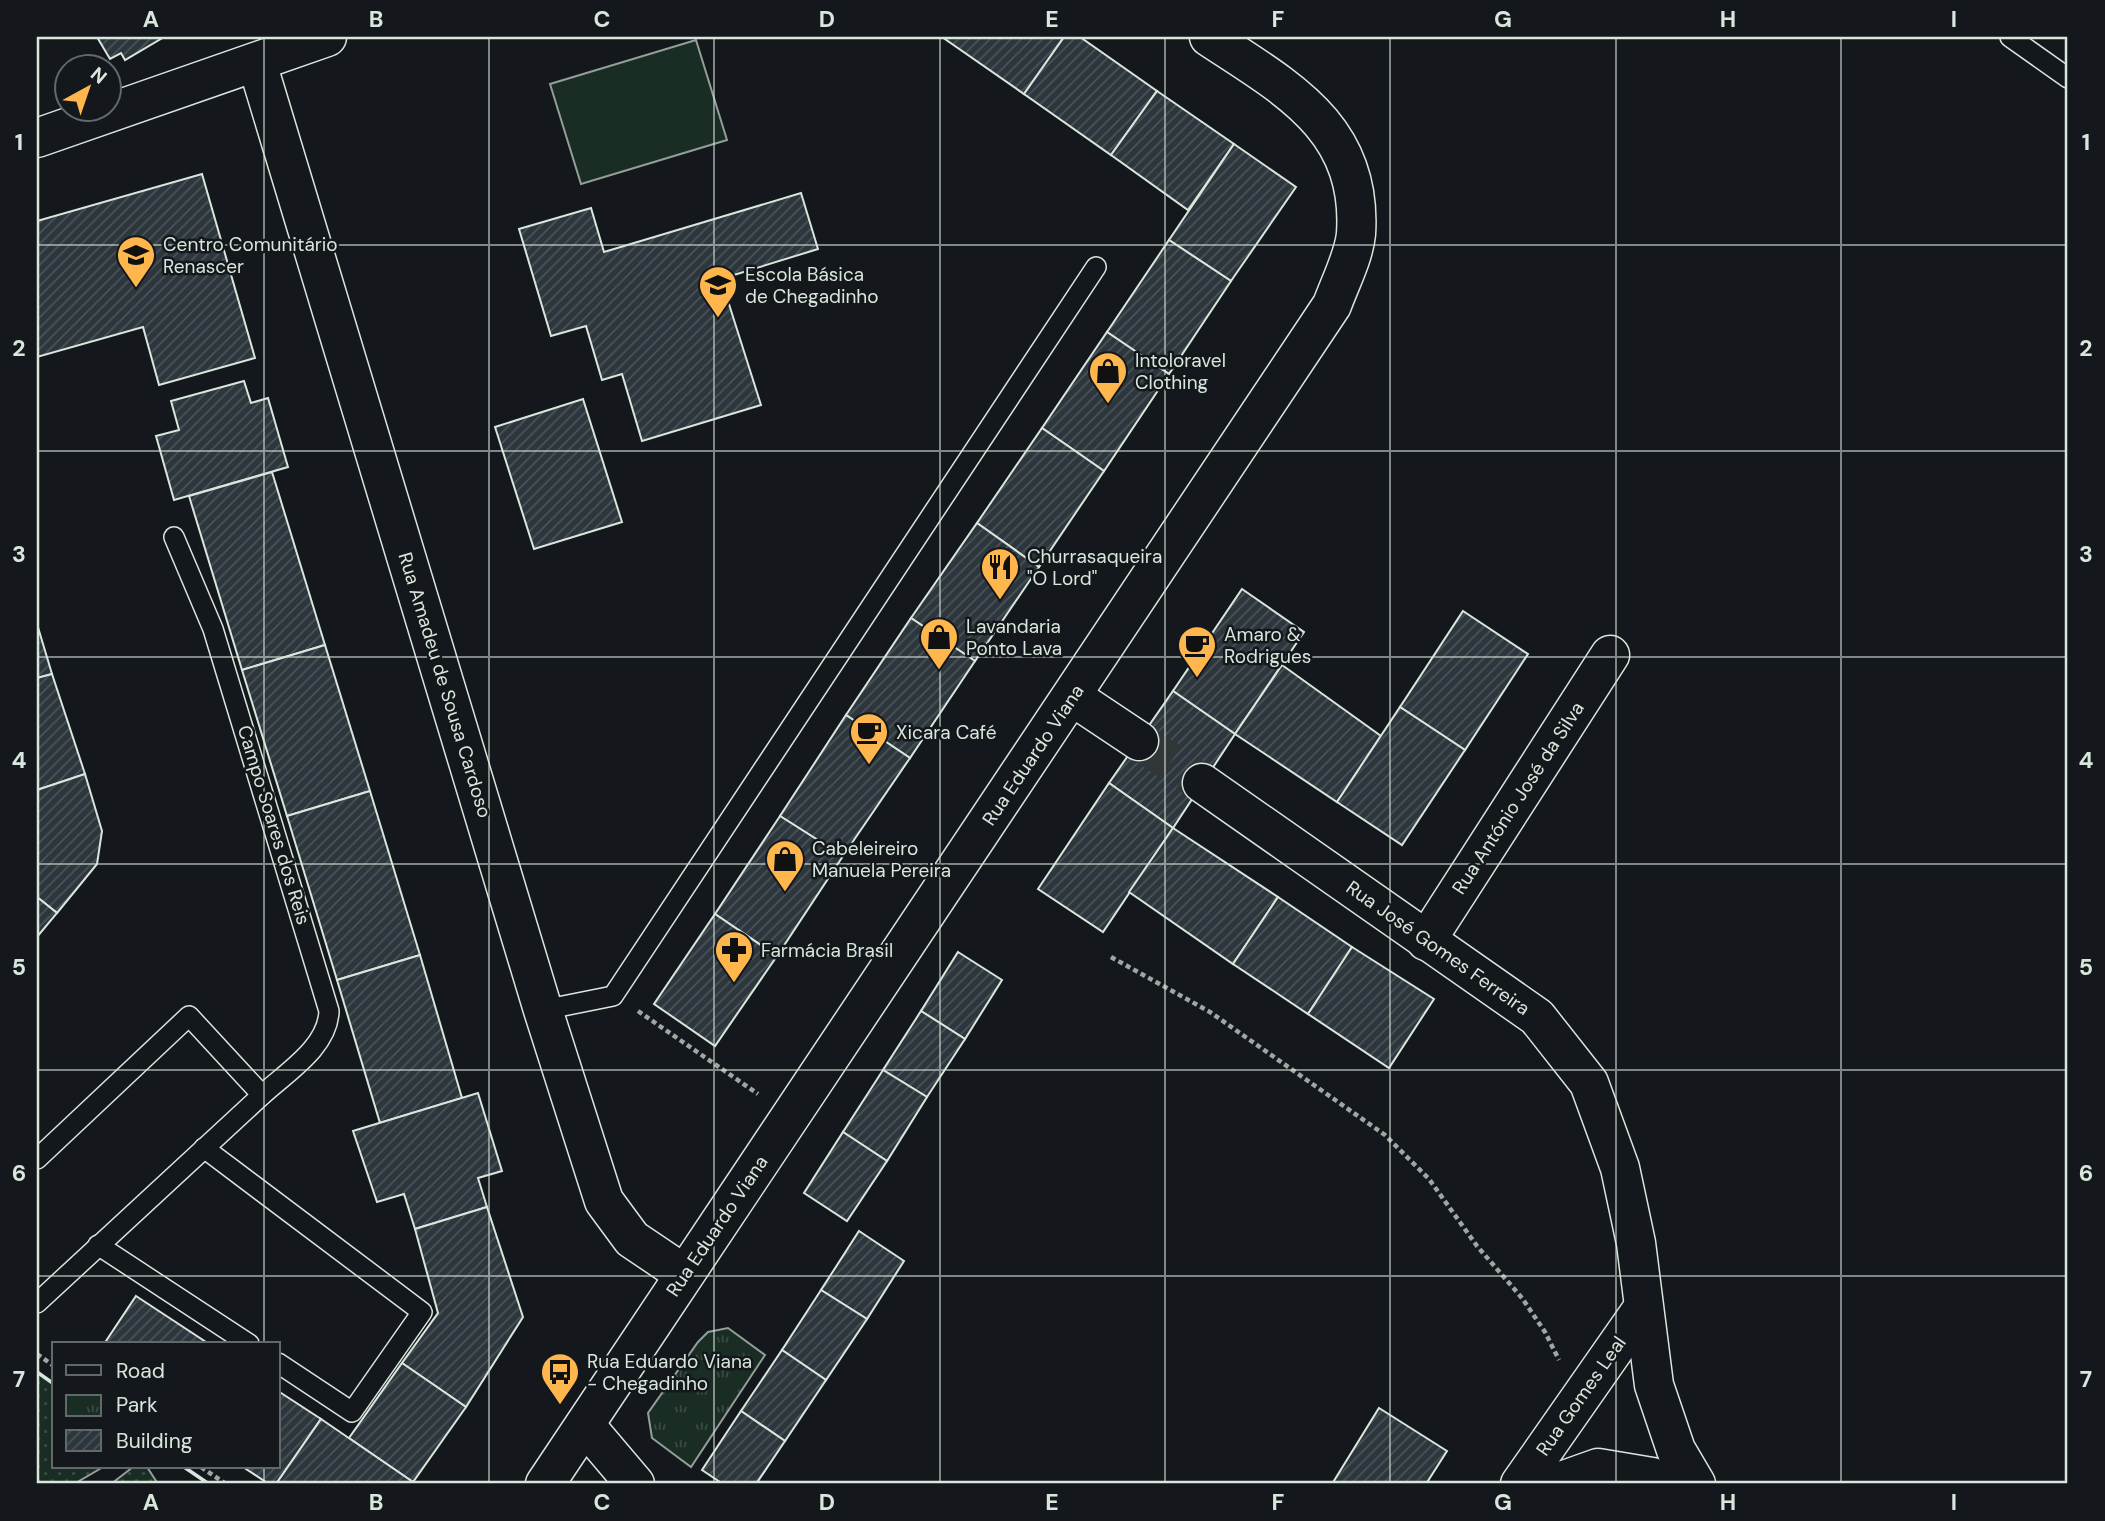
<svg xmlns="http://www.w3.org/2000/svg" width="2105" height="1521" viewBox="0 0 2105 1521" font-family="'DM Sans',sans-serif">
	<style>
		.grass { fill: url(#grass-dots); stroke: #939e99; stroke-width: 2 }
		.park { fill: url(#park-tufts); stroke: #939e99; stroke-width: 2 }
		.pitch { fill: #1a2d24; stroke: #939e99; stroke-width: 2 }
		.building { fill: url(#building-hatch); stroke: #d8e6dc; stroke-width: 2 }
		.lines { fill: none; stroke-linecap: round; stroke-linejoin: round }
		.minor-tunnel { stroke: #313739; stroke-width: 38; stroke-dasharray: 38 19; stroke-linecap: butt }
		.service-casing { stroke: #d8e6dc; stroke-width: 22 }
		.minor-casing { stroke: #d8e6dc; stroke-width: 41 }
		.path { stroke: #9da8a2; stroke-width: 4.5; stroke-dasharray: 5 3.5; stroke-linecap: butt }
		.service { stroke: #14181c; stroke-width: 19 }
		.minor { stroke: #14181c; stroke-width: 38 }
		.wall { stroke: #d8e6dc; stroke-width: 3.5 }
		.grid { fill: none; stroke: #d8e6dc; stroke-width: 2; stroke-opacity: 0.55 }
		.labels { text-anchor: middle; dominant-baseline: central; stroke-width: 5; stroke-linejoin: round; paint-order: stroke }
		.poi-label { font-size: 19px; fill: #d8e6dc; stroke: #14181c; text-anchor: start }
		.street-label { font-size: 19px; fill: #d8e6dc; stroke: #14181c }
		.neatline { fill: none; stroke: #d8e6dc; stroke-width: 2.5 }
		.grid-label { font-size: 23px; text-anchor: middle; font-weight: bold; fill: #d8e6dc }
	</style>
	<defs>
		<pattern id="grass-dots" width="8" height="8" patternUnits="userSpaceOnUse" patternTransform="scale(1.75)"><rect width="8" height="8" fill="#1a2d24"/><path d="M2 2h.1M6 6h.1" fill="none" stroke="#3b4b43" stroke-width="1.8" stroke-linecap="round"/></pattern>
		<pattern id="park-tufts" width="24" height="20" patternUnits="userSpaceOnUse" patternTransform="scale(1.75)"><rect width="24" height="20" fill="#1a2d24"/><path d="M3 7l-1-3M5 7V3M7 7l1-3M15 17l-1-3M17 17v-4M19 17l1-3" fill="none" stroke="#3b4b43"/></pattern>
		<pattern id="building-hatch" width="6" height="6" patternUnits="userSpaceOnUse" patternTransform="scale(1.75)"><rect width="6" height="6" fill="#2c363c"/><path d="M-1 1l2-2M0 6l6-6M5 7l2-2" fill="none" stroke="#4a5358"/></pattern>
	</defs>
	<rect width="100%" height="100%" fill="#14181c"/>
	<g class="grass">
		<polygon points="37,1372 54,1384 54,1467 103,1467 74,1484 37,1484"/>
		<polygon points="133,1467 147,1467 158,1484 111,1484"/>
	</g>
	<polygon class="park" points="728,1328 765,1355 691,1467 652,1438 648,1413 698,1342 708,1332"/>
	<polygon class="pitch" points="696,40 727,140 581,184 550,84"/>
	<g class="building">
		<polygon points="97,37 164,37 125,60 121,53 110,59"/>
		<polygon points="942,37 1064,37 1024,94"/>
		<polygon points="1064,37 1080,37 1157,91 1111,155 1024,94"/>
		<polygon points="1157,91 1234,144 1188,210 1111,155"/>
		<polygon points="1234,144 1296,187 1231,281 1169,240"/>
		<polygon points="202,174 255,358 159,385 143,327 37,357 37,221"/>
		<polygon points="801,193 818,249 721,279 761,405 642,441 622,374 602,380 586,326 551,336 519,229 591,208 604,252"/>
		<polygon points="1169,240 1231,281 1169,374 1107,332"/>
		<polygon points="1107,332 1169,374 1104,471 1042,428"/>
		<polygon points="244,381 251,403 268,398 288,467 174,500 156,436 179,430 171,401"/>
		<polygon points="583,399 622,522 534,549 495,427"/>
		<polygon points="1042,428 1104,471 1039,567 977,523"/>
		<polygon points="272,472 325,645 242,670 189,496"/>
		<polygon points="977,523 1039,567 975,661 911,618"/>
		<polygon points="1242,589 1304,632 1235,734 1173,691"/>
		<polygon points="1463,611 1528,654 1465,750 1400,707"/>
		<polygon points="911,618 975,661 910,758 846,715"/>
		<polygon points="37,624 52,674 37,678"/>
		<polygon points="325,645 370,791 287,816 242,670"/>
		<polygon points="1282,665 1381,736 1337,802 1235,734"/>
		<polygon points="52,674 85,774 37,790 37,678"/>
		<polygon points="1173,691 1235,734 1173,828 1109,783"/>
		<polygon points="1400,707 1465,750 1402,845 1337,802"/>
		<polygon points="846,715 910,758 843,856 780,816"/>
		<polygon points="85,774 102,831 97,864 57,913 37,897 37,790"/>
		<polygon points="1109,783 1173,828 1103,932 1038,889"/>
		<polygon points="370,791 420,955 337,980 287,816"/>
		<polygon points="780,816 843,856 777,956 715,914"/>
		<polygon points="1173,828 1278,897 1233,964 1129,892"/>
		<polygon points="37,897 57,913 37,937"/>
		<polygon points="1278,897 1352,947 1308,1014 1233,964"/>
		<polygon points="715,914 777,956 715,1046 654,1004"/>
		<polygon points="1352,947 1434,999 1389,1068 1308,1014"/>
		<polygon points="958,952 1002,980 965,1039 921,1011"/>
		<polygon points="420,955 462,1098 380,1123 337,980"/>
		<polygon points="921,1011 965,1039 927,1097 883,1070"/>
		<polygon points="883,1070 927,1097 887,1161 843,1132"/>
		<polygon points="478,1093 502,1171 478,1178 487,1207 415,1229 404,1194 377,1202 353,1131"/>
		<polygon points="843,1132 887,1161 847,1221 804,1193"/>
		<polygon points="487,1207 523,1317 466,1407 402,1363 438,1313 415,1229"/>
		<polygon points="859,1231 904,1261 867,1319 821,1290"/>
		<polygon points="821,1290 867,1319 826,1380 782,1350"/>
		<polygon points="136,1296 209,1344 104,1344"/>
		<polygon points="782,1350 826,1380 785,1441 741,1411"/>
		<polygon points="402,1363 466,1407 413,1482 349,1438"/>
		<polygon points="278,1391 321,1419 276,1484 269,1484 243,1467 278,1467"/>
		<polygon points="1379,1408 1447,1451 1426,1484 1332,1484"/>
		<polygon points="741,1411 785,1441 756,1484 723,1484 702,1470"/>
		<polygon points="321,1419 413,1482 412,1484 276,1484"/>
	</g>
	<g class="lines">
		<polyline class="minor-tunnel" points="1139,741 1202,783"/>
		<defs>
			<g id="service">
				<polyline points="2010,37 2068,78"/>
				<path d="M174,537l39,92 116,382c-1,36 -42,61 -67,84"/>
				<polyline points="543,1010 613,996 1096,267"/>
				<polyline points="204,1148 422,1312 352,1412 278,1363"/>
				<polyline points="37,1159 189,1016 262,1095 37,1303"/>
				<polyline points="98,1245 249,1344"/>
			</g>
			<g id="minor">
				<polyline points="257,63 543,1010 604,1201 632,1239 684,1274"/>
				<polyline points="37,138 327,37"/>
				<polyline points="1073,697 1139,741"/>
				<polyline points="1202,783 1537,1017 1589,1083 1620,1168 1636,1243 1654,1385 1676,1450 1696,1484"/>
				<polyline points="1426,941 1610,655"/>
				<polyline points="585,1425 635,1484"/>
				<path d="M545,1484l787,-1179c8,-22 22,-49 24,-71 7,-107 -70,-146 -147,-197"/>
				<polyline points="1520,1484 1643,1308"/>
				<polyline points="1553,1484 1598,1468 1652,1477 1665,1484"/>
			</g>
		</defs>
		<use href="#service" class="service-casing"/>
		<use href="#minor" class="minor-casing"/>
		<g class="path">
			<polyline points="1111,957 1210,1012 1385,1135 1429,1179 1477,1246 1522,1298 1545,1332 1559,1360"/>
			<polyline points="638,1011 758,1094"/>
			<polyline points="37,1354 54,1366"/>
			<polyline points="201,1467 226,1484"/>
		</g>
		<use href="#service" class="service"/>
		<use href="#minor" class="minor"/>
		<g class="wall">
			<polyline points="37,1372 54,1384"/>
			<polyline points="184,1467 209,1484"/>
		</g>
	</g>
	<path class="grid" d="M264,37v1307M489,37v1447M714,37v1447M940,37v1447M1165,37v1447M1390,37v1447M1616,37v1447M1841,37v1447M37,245h2031M37,451h2031M37,657h2031M37,864h2031M37,1070h2031M37,1276h2031M264,1467v17"/>
	<defs>
		<symbol id="school-pin" viewBox="-11 -11 22 30"><path d="M0 17L-7.5 6A9.5 9.5 0 1 1 7.5 6Z" fill="#ffb74d" stroke="#14181c"/><path d="M0-5L7-2L0 1L-7-2ZM-4 1L0 2.5L4 1V4Q0 6-4 4Z" fill="#111"/></symbol>
		<symbol id="shop-pin" viewBox="-11 -11 22 30"><path d="M0 17L-7.5 6A9.5 9.5 0 1 1 7.5 6Z" fill="#ffb74d" stroke="#14181c"/><path d="M-5-2.5h2.3a2.7 3.5 0 0 1 5.4 0H5L5.5 6h-11ZM-1.5-2.5h3a1.5 2.3 0 0 0-3 0Z" fill="#111"/></symbol>
		<symbol id="restaurant-pin" viewBox="-11 -11 22 30"><path d="M0 17L-7.5 6A9.5 9.5 0 1 1 7.5 6Z" fill="#ffb74d" stroke="#14181c"/><path d="M-5-6h1v4h1v-4h1v4h1v-4h1v5L-1.5 .5V6h-2V.5L-5-1ZM5-6V6H3V1.5H1.5Q1.5-4 5-6Z" fill="#111"/></symbol>
		<symbol id="cafe-pin" viewBox="-11 -11 22 30"><path d="M0 17L-7.5 6A9.5 9.5 0 1 1 7.5 6Z" fill="#ffb74d" stroke="#14181c"/><path d="M-5.5-4.5H6V0H3Q3 3.5 0 3.5H-2.5Q-5.5 3.5-5.5 0ZM3-3.2v2h1.7v-2ZM-6 4.5H4V6H-6Z" fill="#111"/></symbol>
		<symbol id="pharmacy-pin" viewBox="-11 -11 22 30"><path d="M0 17L-7.5 6A9.5 9.5 0 1 1 7.5 6Z" fill="#ffb74d" stroke="#14181c"/><path d="M-2-6h4v4h4v4h-4v4h-4v-4h-4v-4h4Z" fill="#111"/></symbol>
		<symbol id="bus-pin" viewBox="-11 -11 22 30"><path d="M0 17L-7.5 6A9.5 9.5 0 1 1 7.5 6Z" fill="#ffb74d" stroke="#14181c"/><path d="M-5-6H5V4H4V6H2V4H-2V6H-4V4H-5ZM-3.5-4V0h7V-4ZM-3.5 1.2v1.5H-2V1.2ZM2 1.2v1.5H3.5V1.2Z" fill="#111"/></symbol>
	</defs>
	<g fill-rule="evenodd">
		<use href="#school-pin" x="114" y="233" width="44" height="60"/>
		<use href="#school-pin" x="696" y="263" width="44" height="60"/>
		<use href="#shop-pin" x="1086" y="349" width="44" height="60"/>
		<use href="#restaurant-pin" x="978" y="545" width="44" height="60"/>
		<use href="#shop-pin" x="917" y="615" width="44" height="60"/>
		<use href="#cafe-pin" x="1175" y="623" width="44" height="60"/>
		<use href="#cafe-pin" x="847" y="710" width="44" height="60"/>
		<use href="#shop-pin" x="763" y="837" width="44" height="60"/>
		<use href="#pharmacy-pin" x="712" y="928" width="44" height="60"/>
		<use href="#bus-pin" x="538" y="1350" width="44" height="60"/>
	</g>
	<g class="labels">
		<g class="poi-label">
			<text x="163" y="244">Centro Comunitário<tspan x="163" dy="22">Renascer</tspan></text>
			<text x="745" y="274">Escola Básica<tspan x="745" dy="22">de Chegadinho</tspan></text>
			<text x="1135" y="360">Intoloravel<tspan x="1135" dy="22">Clothing</tspan></text>
			<text x="1027" y="556">Churrasaqueira<tspan x="1027" dy="22">"O Lord"</tspan></text>
			<text x="966" y="626">Lavandaria<tspan x="966" dy="22">Ponto Lava</tspan></text>
			<text x="1224" y="634">Amaro &amp;<tspan x="1224" dy="22">Rodrigues</tspan></text>
			<text x="896" y="732">Xicara Café</text>
			<text x="812" y="848">Cabeleireiro<tspan x="812" dy="22">Manuela Pereira</tspan></text>
			<text x="761" y="950">Farmácia Brasil</text>
			<text x="587" y="1361">Rua Eduardo Viana<tspan x="587" dy="22">- Chegadinho</tspan></text>
		</g>
		<g class="street-label">
			<text transform="translate(445 685) rotate(73)">Rua Amadeu de Sousa Cardoso</text>
			<text transform="translate(1033 755) rotate(-56)">Rua Eduardo Viana</text>
			<text transform="translate(1518 798) rotate(-57)">Rua António José da Silva</text>
			<text transform="translate(274 825) rotate(73)">Campo Soares dos Reis</text>
			<text transform="translate(1438 948) rotate(35)">Rua José Gomes Ferreira</text>
			<text transform="translate(717 1226) rotate(-56)">Rua Eduardo Viana</text>
			<text transform="translate(1581 1396) rotate(-55)">Rua Gomes Leal</text>
		</g>
	</g>
	<rect width="2105" height="1521" fill="none" stroke="#14181c" stroke-width="77"/>
	<rect x="52" y="1342" width="228" height="126" fill="#14181c" stroke="#626a69" stroke-width="2"/>
	<rect x="66" y="1365" width="35" height="10" fill="#14181c" stroke="#626a69" stroke-width="2"/>
	<text x="116" y="1378" font-size="21" fill="#d8e6dc">Road</text>
	<rect x="66" y="1395" width="35" height="21" fill="url(#park-tufts)" stroke="#626a69" stroke-width="2"/>
	<text x="116" y="1412" font-size="21" fill="#d8e6dc">Park</text>
	<rect x="66" y="1430" width="35" height="21" fill="url(#building-hatch)" stroke="#626a69" stroke-width="2"/>
	<text x="116" y="1448" font-size="21" fill="#d8e6dc">Building</text>
	<g transform="translate(88 88) rotate(40)"><circle r="33" fill="#14181c" stroke="#626a69" stroke-width="2"/>
	<path d="M0-5L12 26L0 18L-12 26Z" fill="#ffb74d"/>
	<text y="-10" font-size="19" font-weight="bold" text-anchor="middle" fill="#d8e6dc">N</text>
	</g>
	<rect x="38" y="38" width="2028" height="1444" class="neatline"/>
	<g class="grid-label">
		<text x="151" y="27">A</text>
		<text x="376" y="27">B</text>
		<text x="602" y="27">C</text>
		<text x="827" y="27">D</text>
		<text x="1052" y="27">E</text>
		<text x="1278" y="27">F</text>
		<text x="1503" y="27">G</text>
		<text x="1728" y="27">H</text>
		<text x="1954" y="27">I</text>
		<text x="19" y="150">1</text>
		<text x="2086" y="150">1</text>
		<text x="19" y="356">2</text>
		<text x="2086" y="356">2</text>
		<text x="19" y="562">3</text>
		<text x="2086" y="562">3</text>
		<text x="19" y="768">4</text>
		<text x="2086" y="768">4</text>
		<text x="19" y="975">5</text>
		<text x="2086" y="975">5</text>
		<text x="19" y="1181">6</text>
		<text x="2086" y="1181">6</text>
		<text x="19" y="1387">7</text>
		<text x="2086" y="1387">7</text>
		<text x="151" y="1510">A</text>
		<text x="376" y="1510">B</text>
		<text x="602" y="1510">C</text>
		<text x="827" y="1510">D</text>
		<text x="1052" y="1510">E</text>
		<text x="1278" y="1510">F</text>
		<text x="1503" y="1510">G</text>
		<text x="1728" y="1510">H</text>
		<text x="1954" y="1510">I</text>
	</g>
</svg>
